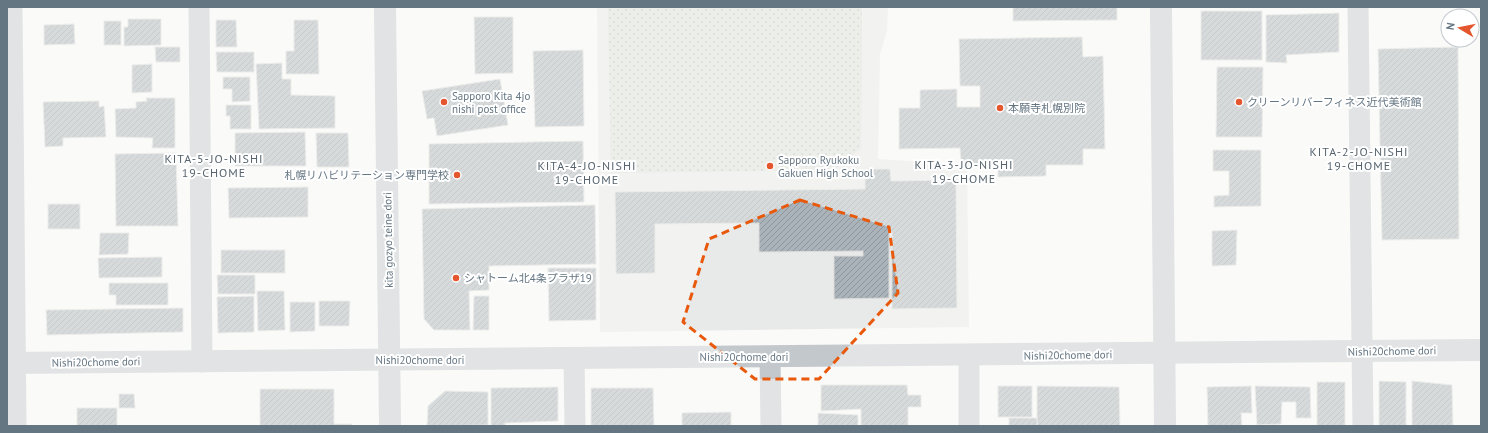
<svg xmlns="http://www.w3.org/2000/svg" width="1488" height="433" viewBox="0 0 1488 433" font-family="'PT Sans','Noto Sans JP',sans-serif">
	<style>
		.built { fill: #e8e9e9 }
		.green { fill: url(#green-dots) }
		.building { fill: url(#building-hatch); stroke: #dcdcda }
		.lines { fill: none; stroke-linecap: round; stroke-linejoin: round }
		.minor { stroke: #c3c8cc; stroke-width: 21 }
		.tertiary { stroke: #c3c8cc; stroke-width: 22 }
		.marked { fill: none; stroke: #e8590c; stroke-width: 3; stroke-dasharray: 8 5; stroke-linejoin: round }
		.poi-dot { fill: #e4572e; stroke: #fff; stroke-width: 1.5 }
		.labels { text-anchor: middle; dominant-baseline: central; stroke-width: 4; stroke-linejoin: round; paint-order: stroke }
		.poi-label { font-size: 11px; fill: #657683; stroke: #fff; text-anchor: start }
		.street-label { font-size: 11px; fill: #657683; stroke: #fff }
		.neighbourhood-label { font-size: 12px; letter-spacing: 1px; fill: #57646e; stroke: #fff }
	</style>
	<defs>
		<pattern id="green-dots" width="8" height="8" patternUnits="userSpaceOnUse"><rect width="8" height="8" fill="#dadfd7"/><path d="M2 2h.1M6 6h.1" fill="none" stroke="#b4b9b4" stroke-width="1.8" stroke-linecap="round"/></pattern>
		<pattern id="building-hatch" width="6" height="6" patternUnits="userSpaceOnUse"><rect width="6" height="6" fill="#aab3b9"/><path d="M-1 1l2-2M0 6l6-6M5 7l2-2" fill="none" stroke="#8e969c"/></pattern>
	</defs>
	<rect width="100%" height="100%" fill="#fafaf8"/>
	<polygon class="built" points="597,7 888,7 887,31 880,54 878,159 939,163 945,170 967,170 969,327 600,332"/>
	<polygon class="green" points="608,7 862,7 861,148 834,170 611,173"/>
	<g class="building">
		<polygon points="1013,7 1117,7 1117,20 1013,21"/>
		<rect x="1201" y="11" width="61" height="49"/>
		<polygon points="1339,13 1339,52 1286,55 1287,63 1266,62 1266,15"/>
		<polygon points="474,17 513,17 513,73 475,74"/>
		<polygon points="128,19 161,19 161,45 124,46 124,27 128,27"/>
		<polygon points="216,20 236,20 237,47 216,47"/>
		<polygon points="294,20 318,20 319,74 286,74 286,51 294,51"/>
		<rect x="104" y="21" width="17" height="24"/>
		<polygon points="74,24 75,44 44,45 44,25"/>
		<polygon points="1082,37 1083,57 1103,56 1105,149 1083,149 1083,165 1046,165 1046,176 998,177 998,165 961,165 960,148 899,149 899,108 920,108 920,90 957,89 957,107 980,107 980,86 960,86 959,39"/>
		<polygon points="155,47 180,47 180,62 156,62"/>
		<polygon points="1458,47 1459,239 1382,240 1378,49"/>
		<polygon points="583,50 584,126 535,127 533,51"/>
		<polygon points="216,52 254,52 254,72 217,72"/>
		<polygon points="282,63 282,79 291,79 291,95 335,96 335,128 259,129 256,64"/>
		<polygon points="152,64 152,92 132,93 132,65"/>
		<polygon points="1217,67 1263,67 1262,137 1216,137"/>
		<polygon points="223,77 250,77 250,101 232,102 232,89 223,89"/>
		<polygon points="500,79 508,125 437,136 434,118 427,119 422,91"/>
		<polygon points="146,98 175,98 175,148 152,148 153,138 116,137 115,109 136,108 136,102 147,101"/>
		<polygon points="99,101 99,107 104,106 106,137 63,138 63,146 45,147 43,102"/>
		<polygon points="226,105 251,105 251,129 230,129 230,116 226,116"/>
		<polygon points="305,132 306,166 235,166 235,133"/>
		<polygon points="316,133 348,133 349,167 317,167"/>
		<polygon points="583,141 584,202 429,204 429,144"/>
		<polygon points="1213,150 1261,150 1261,206 1214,207 1214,196 1229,195 1229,171 1213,171"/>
		<polygon points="176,153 178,226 116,226 115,154"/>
		<polygon points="865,169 890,169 891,181 956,180 957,308 892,309 892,232 889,232 889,298 834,299 834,256 863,256 863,251 759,252 759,223 655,224 655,273 616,274 615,192 865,189"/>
		<polygon points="308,187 308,217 229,218 228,188"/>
		<rect x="48" y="204" width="32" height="25"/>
		<polygon points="595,205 596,264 489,266 489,290 469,291 470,330 434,330 424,319 422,209"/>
		<polygon points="1237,230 1236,265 1212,266 1212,231"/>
		<polygon points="100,233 129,233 128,254 99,255"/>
		<rect x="221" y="250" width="64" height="23"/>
		<polygon points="162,257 162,277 99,278 98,258"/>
		<polygon points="548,268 596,268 596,320 549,321"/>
		<polygon points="217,275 255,275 255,294 218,294"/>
		<polygon points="109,283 168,283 168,305 116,305 116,295 109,295"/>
		<polygon points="257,291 284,291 285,330 258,331"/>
		<polygon points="254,296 254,332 218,333 217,297"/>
		<polygon points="474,296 489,296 489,330 473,330"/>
		<polygon points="319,301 350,301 349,326 319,326"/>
		<polygon points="290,302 315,302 315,331 290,332"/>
		<polygon points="183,308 183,332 47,335 46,310"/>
		<polygon points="1379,381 1406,382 1406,426 1379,426"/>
		<polygon points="1412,381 1452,385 1453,426 1412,426"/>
		<rect x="1317" y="382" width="28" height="44"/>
		<polygon points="821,385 907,385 908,395 921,395 921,407 908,407 908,426 861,426 861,409 821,411"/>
		<rect x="998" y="386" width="34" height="31"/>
		<polygon points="1037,386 1119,387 1120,426 1037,426"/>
		<polygon points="1251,386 1252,413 1241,413 1242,426 1208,426 1207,387"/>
		<polygon points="1255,386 1310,387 1311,418 1296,418 1296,402 1282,402 1281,424 1257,425"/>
		<polygon points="558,387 558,421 505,423 505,426 491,426 491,388"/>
		<polygon points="591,388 653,388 654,426 591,426"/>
		<polygon points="260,389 334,389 334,424 352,424 352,426 260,426"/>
		<polygon points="445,391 488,392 488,425 427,426 428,406"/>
		<polygon points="119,394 134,394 135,408 119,408"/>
		<rect x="77" y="408" width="40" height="18"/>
		<polygon points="731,412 731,426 682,426 682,413"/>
		<polygon points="818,413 858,415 858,426 818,426"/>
		<rect x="1009" y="418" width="28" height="8"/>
	</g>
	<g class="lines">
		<g class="minor">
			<polyline points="12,7 16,426"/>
			<polyline points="199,7 202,362"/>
			<polyline points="1358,7 1363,426"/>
			<polyline points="969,356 969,426"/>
			<polyline points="770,357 771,426"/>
			<polyline points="574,359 575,426"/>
		</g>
		<g class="tertiary">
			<polyline points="385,7 390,426"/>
			<polyline points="1161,7 1165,426"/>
			<polyline points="7,363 1481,350"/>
		</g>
	</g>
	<path d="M0 0H1488V433H0ZM800,200l89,27 9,66 -79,86h-64l-72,-57 26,-83z" fill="#fafaf8" fill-opacity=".55" fill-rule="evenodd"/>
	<path class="marked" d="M800,200l89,27 9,66 -79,86h-64l-72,-57 26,-83z"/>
	<g class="poi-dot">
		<circle cx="444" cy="102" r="4"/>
		<circle cx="1239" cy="102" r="4"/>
		<circle cx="1000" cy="108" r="4"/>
		<circle cx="770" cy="166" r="4"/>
		<circle cx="457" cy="175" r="4"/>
		<circle cx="456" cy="278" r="4"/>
	</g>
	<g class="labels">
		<g class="poi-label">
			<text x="452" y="96">Sapporo Kita 4jo<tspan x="452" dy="13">nishi post office</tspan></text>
			<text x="1247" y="102">クリーンリバーフィネス近代美術館</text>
			<text x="1008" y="108">本願寺札幌別院</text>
			<text x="778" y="160">Sapporo Ryukoku<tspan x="778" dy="13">Gakuen High School</tspan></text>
			<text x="449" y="175" text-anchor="end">札幌リハビリテーション専門学校</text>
			<text x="464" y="278">シャトーム北4条プラザ19</text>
		</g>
		<g class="street-label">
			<text transform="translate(388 240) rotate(-91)">kita gozyo teine dori</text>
			<text transform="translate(1392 351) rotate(-1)">Nishi20chome dori</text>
			<text transform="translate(1068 355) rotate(-1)">Nishi20chome dori</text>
			<text x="744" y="357">Nishi20chome dori</text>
			<text x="420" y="360">Nishi20chome dori</text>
			<text transform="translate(96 362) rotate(-1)">Nishi20chome dori</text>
		</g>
		<g class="neighbourhood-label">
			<text x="1359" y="151">KITA-2-JO-NISHI<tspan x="1359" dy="14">19-CHOME</tspan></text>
			<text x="214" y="158">KITA-5-JO-NISHI<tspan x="214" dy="14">19-CHOME</tspan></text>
			<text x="964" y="164">KITA-3-JO-NISHI<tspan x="964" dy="14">19-CHOME</tspan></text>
			<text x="587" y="165">KITA-4-JO-NISHI<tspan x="587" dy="14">19-CHOME</tspan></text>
		</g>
	</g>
	<rect width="1488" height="433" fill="none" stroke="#657683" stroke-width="16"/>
	<g transform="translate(1460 28) rotate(280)"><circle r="19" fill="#ffffff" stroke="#c1c8cd"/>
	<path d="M0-3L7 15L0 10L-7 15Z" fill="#e4572e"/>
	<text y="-6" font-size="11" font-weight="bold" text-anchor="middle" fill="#657683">N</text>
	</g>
</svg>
